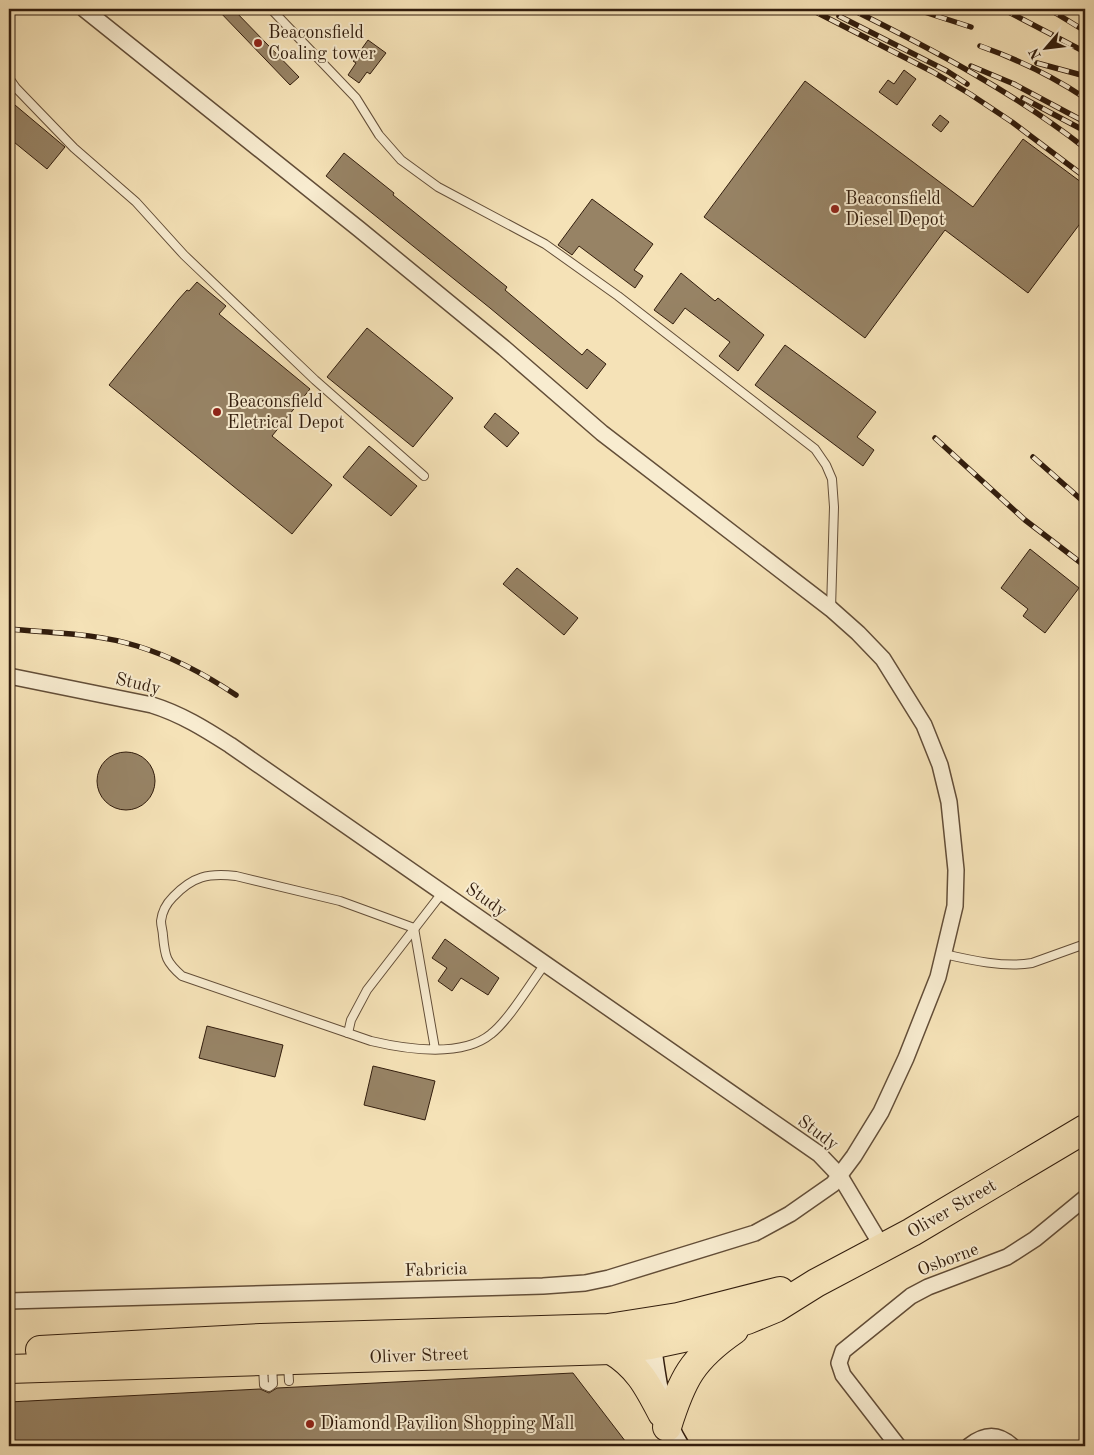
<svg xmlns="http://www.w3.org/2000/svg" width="1094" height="1455" viewBox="0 0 1094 1455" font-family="'Old Standard TT',serif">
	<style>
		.building { fill: #978365; stroke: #321d0d }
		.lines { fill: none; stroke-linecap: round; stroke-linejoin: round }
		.lane-casing { stroke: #634e38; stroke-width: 10 }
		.street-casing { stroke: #634e38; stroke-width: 18 }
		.secondary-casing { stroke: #321d0d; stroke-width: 24 }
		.highway-casing { stroke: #321d0d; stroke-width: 30 }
		.lane { stroke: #f8ecd0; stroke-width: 8 }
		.street { stroke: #f8ecd0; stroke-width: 15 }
		.secondary { stroke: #f8ecd0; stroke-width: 21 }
		.highway { stroke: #f5e2b7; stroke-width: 28 }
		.rail-casing { stroke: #321d0d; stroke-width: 5.5 }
		.rail { stroke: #f8ecd0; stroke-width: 4; stroke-dasharray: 11; stroke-linecap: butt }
		.poi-dot { fill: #8f2418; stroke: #f8ecd0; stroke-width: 2 }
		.labels { text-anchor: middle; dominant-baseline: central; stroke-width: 4; stroke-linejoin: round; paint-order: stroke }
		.poi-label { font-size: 18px; fill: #321d0d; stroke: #f8ecd0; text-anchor: start }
		.street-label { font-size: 18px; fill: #321d0d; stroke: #f8ecd0 }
	</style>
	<rect width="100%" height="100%" fill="#f5e2b7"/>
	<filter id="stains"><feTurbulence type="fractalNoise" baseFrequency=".004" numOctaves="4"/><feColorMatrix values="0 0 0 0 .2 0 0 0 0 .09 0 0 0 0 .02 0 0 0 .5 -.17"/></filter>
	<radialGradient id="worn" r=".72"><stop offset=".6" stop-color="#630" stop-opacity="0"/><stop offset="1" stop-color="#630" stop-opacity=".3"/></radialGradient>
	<g class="building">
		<polygon points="217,9 233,9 299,77 290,85"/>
		<polygon points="368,40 386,53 370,74 367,72 359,83 348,75 356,63 353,61"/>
		<polygon points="904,70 916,79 897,105 879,92 888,80 894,84"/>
		<polygon points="805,81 973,207 1023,139 1085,185 1085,217 1028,293 945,230 865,338 704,217"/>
		<polygon points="9,100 65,147 47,169 9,138"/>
		<polygon points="940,115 949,122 941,132 932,125"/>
		<polygon points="344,153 394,193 393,195 507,287 505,290 582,355 587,349 606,364 587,389 490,308 326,176"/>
		<polygon points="592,199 653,244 634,270 643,276 635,288 579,246 572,255 558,245"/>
		<polygon points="681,273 715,301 718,298 764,335 738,371 719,356 730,342 685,308 673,324 654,310"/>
		<polygon points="197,282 226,306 219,314 310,389 272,436 332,485 292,534 109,385 178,300 187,290 189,291"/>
		<polygon points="367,328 453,398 413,447 327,377"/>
		<polygon points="785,345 876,412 857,437 874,450 863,466 755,385"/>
		<polygon points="495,413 519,433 507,447 484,427"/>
		<polygon points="369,446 417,486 391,516 343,477"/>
		<polygon points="1030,549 1079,588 1045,633 1023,616 1028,609 1001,588"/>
		<polygon points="517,568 578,618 564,635 503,584"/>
		<circle cx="126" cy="781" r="29"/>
		<polygon points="445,939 499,978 488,995 461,978 452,991 438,981 447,968 432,958"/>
		<polygon points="207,1026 283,1045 275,1077 199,1058"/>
		<polygon points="373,1066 435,1081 425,1120 364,1105"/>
		<polygon points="573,1373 629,1446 9,1446 9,1402 260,1389 269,1393 277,1388"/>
	</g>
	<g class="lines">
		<defs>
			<g id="lane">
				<polyline points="271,9 356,98 379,135 401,160 438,187 545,244 618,296 815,449 826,465 832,479 834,507 831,609"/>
				<polyline points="9,78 16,88 74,148 136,202 184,255 315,380 424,476"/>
				<path d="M944,954c26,6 61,14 88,9l53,-19"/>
				<polyline points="348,1033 351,1020 367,990 442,893"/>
				<path d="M435,1049l-21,-121 -74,-27 -104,-25c-28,-3 -43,0 -63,21 -6,6 -11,15 -12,24 0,5 2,10 2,15 2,21 3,26 19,40l189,65c34,8 91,17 120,-7 18,-14 39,-50 54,-70"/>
				<polyline points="288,1365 289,1381"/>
				<polyline points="263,1366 264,1385 269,1387 273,1384 272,1365"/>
			</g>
			<g id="street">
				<path d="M9,676l143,29c29,9 53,24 78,40l589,409 21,22 43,72"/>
				<polyline points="9,1301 543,1286 585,1283 609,1278 755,1233 790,1214 833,1184 854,1156 881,1112 906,1058 938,977 955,906 956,870 949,802 940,765 924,725 883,659 858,633 831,609 602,433 504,348 359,229 84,9"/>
				<polyline points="898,1446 843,1375 839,1363 843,1351 911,1296 928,1287 1007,1257 1035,1239 1085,1198"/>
				<path d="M969,1446c15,-12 28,-14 43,0"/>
			</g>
			<path id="secondary" d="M648,1331c7,40 8,80 30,115"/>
			<g id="highway">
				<polyline points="40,1350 261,1338 608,1328 678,1317 780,1291"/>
				<path d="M611,1350c27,16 37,36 51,63"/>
				<polyline points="9,1369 611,1350 650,1345 697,1335 747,1320 776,1308 816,1283 912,1232 1085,1129"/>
				<path d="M667,1427c15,-48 25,-68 67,-97"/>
			</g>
		</defs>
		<use href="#lane" class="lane-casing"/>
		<use href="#street" class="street-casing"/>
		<use href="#secondary" class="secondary-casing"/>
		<use href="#highway" class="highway-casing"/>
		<use href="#lane" class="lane"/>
		<use href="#street" class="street"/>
		<use href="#secondary" class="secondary"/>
		<use href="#highway" class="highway"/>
		<defs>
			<g id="rail">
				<polyline points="810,9 933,72 970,94 1012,122 1085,177"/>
				<path d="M851,9c81,40 162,83 234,139"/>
				<polyline points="915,9 971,27"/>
				<polyline points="1003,9 1085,52"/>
				<polyline points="1049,9 1085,31"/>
				<polyline points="839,16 947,71 967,84"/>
				<path d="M980,46c37,13 72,30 105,52"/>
				<polyline points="1037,63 1085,76"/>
				<polyline points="971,66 1014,84 1085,122"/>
				<polyline points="1023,98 1085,131"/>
				<polyline points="935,438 1025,520 1085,566"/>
				<polyline points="1033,457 1085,503"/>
				<path d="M9,629c42,4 87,4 128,17 36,11 69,29 99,49"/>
			</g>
		</defs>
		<use href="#rail" class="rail-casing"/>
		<use href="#rail" class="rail"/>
	</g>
	<g class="poi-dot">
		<circle cx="258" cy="43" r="5"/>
		<circle cx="835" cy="209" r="5"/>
		<circle cx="217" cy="412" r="5"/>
		<circle cx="310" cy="1424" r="5"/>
	</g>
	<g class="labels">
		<g class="poi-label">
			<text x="268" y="33">Beaconsfield<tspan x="268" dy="21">Coaling tower</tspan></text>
			<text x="845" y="199">Beaconsfield<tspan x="845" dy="21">Diesel Depot</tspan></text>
			<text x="227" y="402">Beaconsfield<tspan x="227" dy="21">Eletrical Depot</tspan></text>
			<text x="320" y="1424">Diamond Pavilion Shopping Mall</text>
		</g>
		<g class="street-label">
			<text transform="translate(138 684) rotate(13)">Study</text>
			<text transform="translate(486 900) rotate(35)">Study</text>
			<text transform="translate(818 1133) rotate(37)">Study</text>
			<text transform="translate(952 1209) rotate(-30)">Oliver Street</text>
			<text transform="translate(948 1260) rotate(-21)">Osborne</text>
			<text transform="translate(436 1270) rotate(-2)">Fabricia</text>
			<text transform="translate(419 1356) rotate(-2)">Oliver Street</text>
		</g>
	</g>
	<rect width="1094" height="1455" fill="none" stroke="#f5e2b7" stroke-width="30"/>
	<rect x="10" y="10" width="1074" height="1435" fill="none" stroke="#321d0d" stroke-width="2.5"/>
	<rect x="15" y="15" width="1064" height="1425" fill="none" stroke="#321d0d"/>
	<g transform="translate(1046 48) rotate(242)" stroke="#f8ecd0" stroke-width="4" paint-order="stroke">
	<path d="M0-4L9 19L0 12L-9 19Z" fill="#321d0d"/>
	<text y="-8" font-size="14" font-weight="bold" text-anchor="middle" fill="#321d0d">N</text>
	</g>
	<rect width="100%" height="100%" filter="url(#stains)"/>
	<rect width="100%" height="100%" fill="url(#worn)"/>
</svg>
